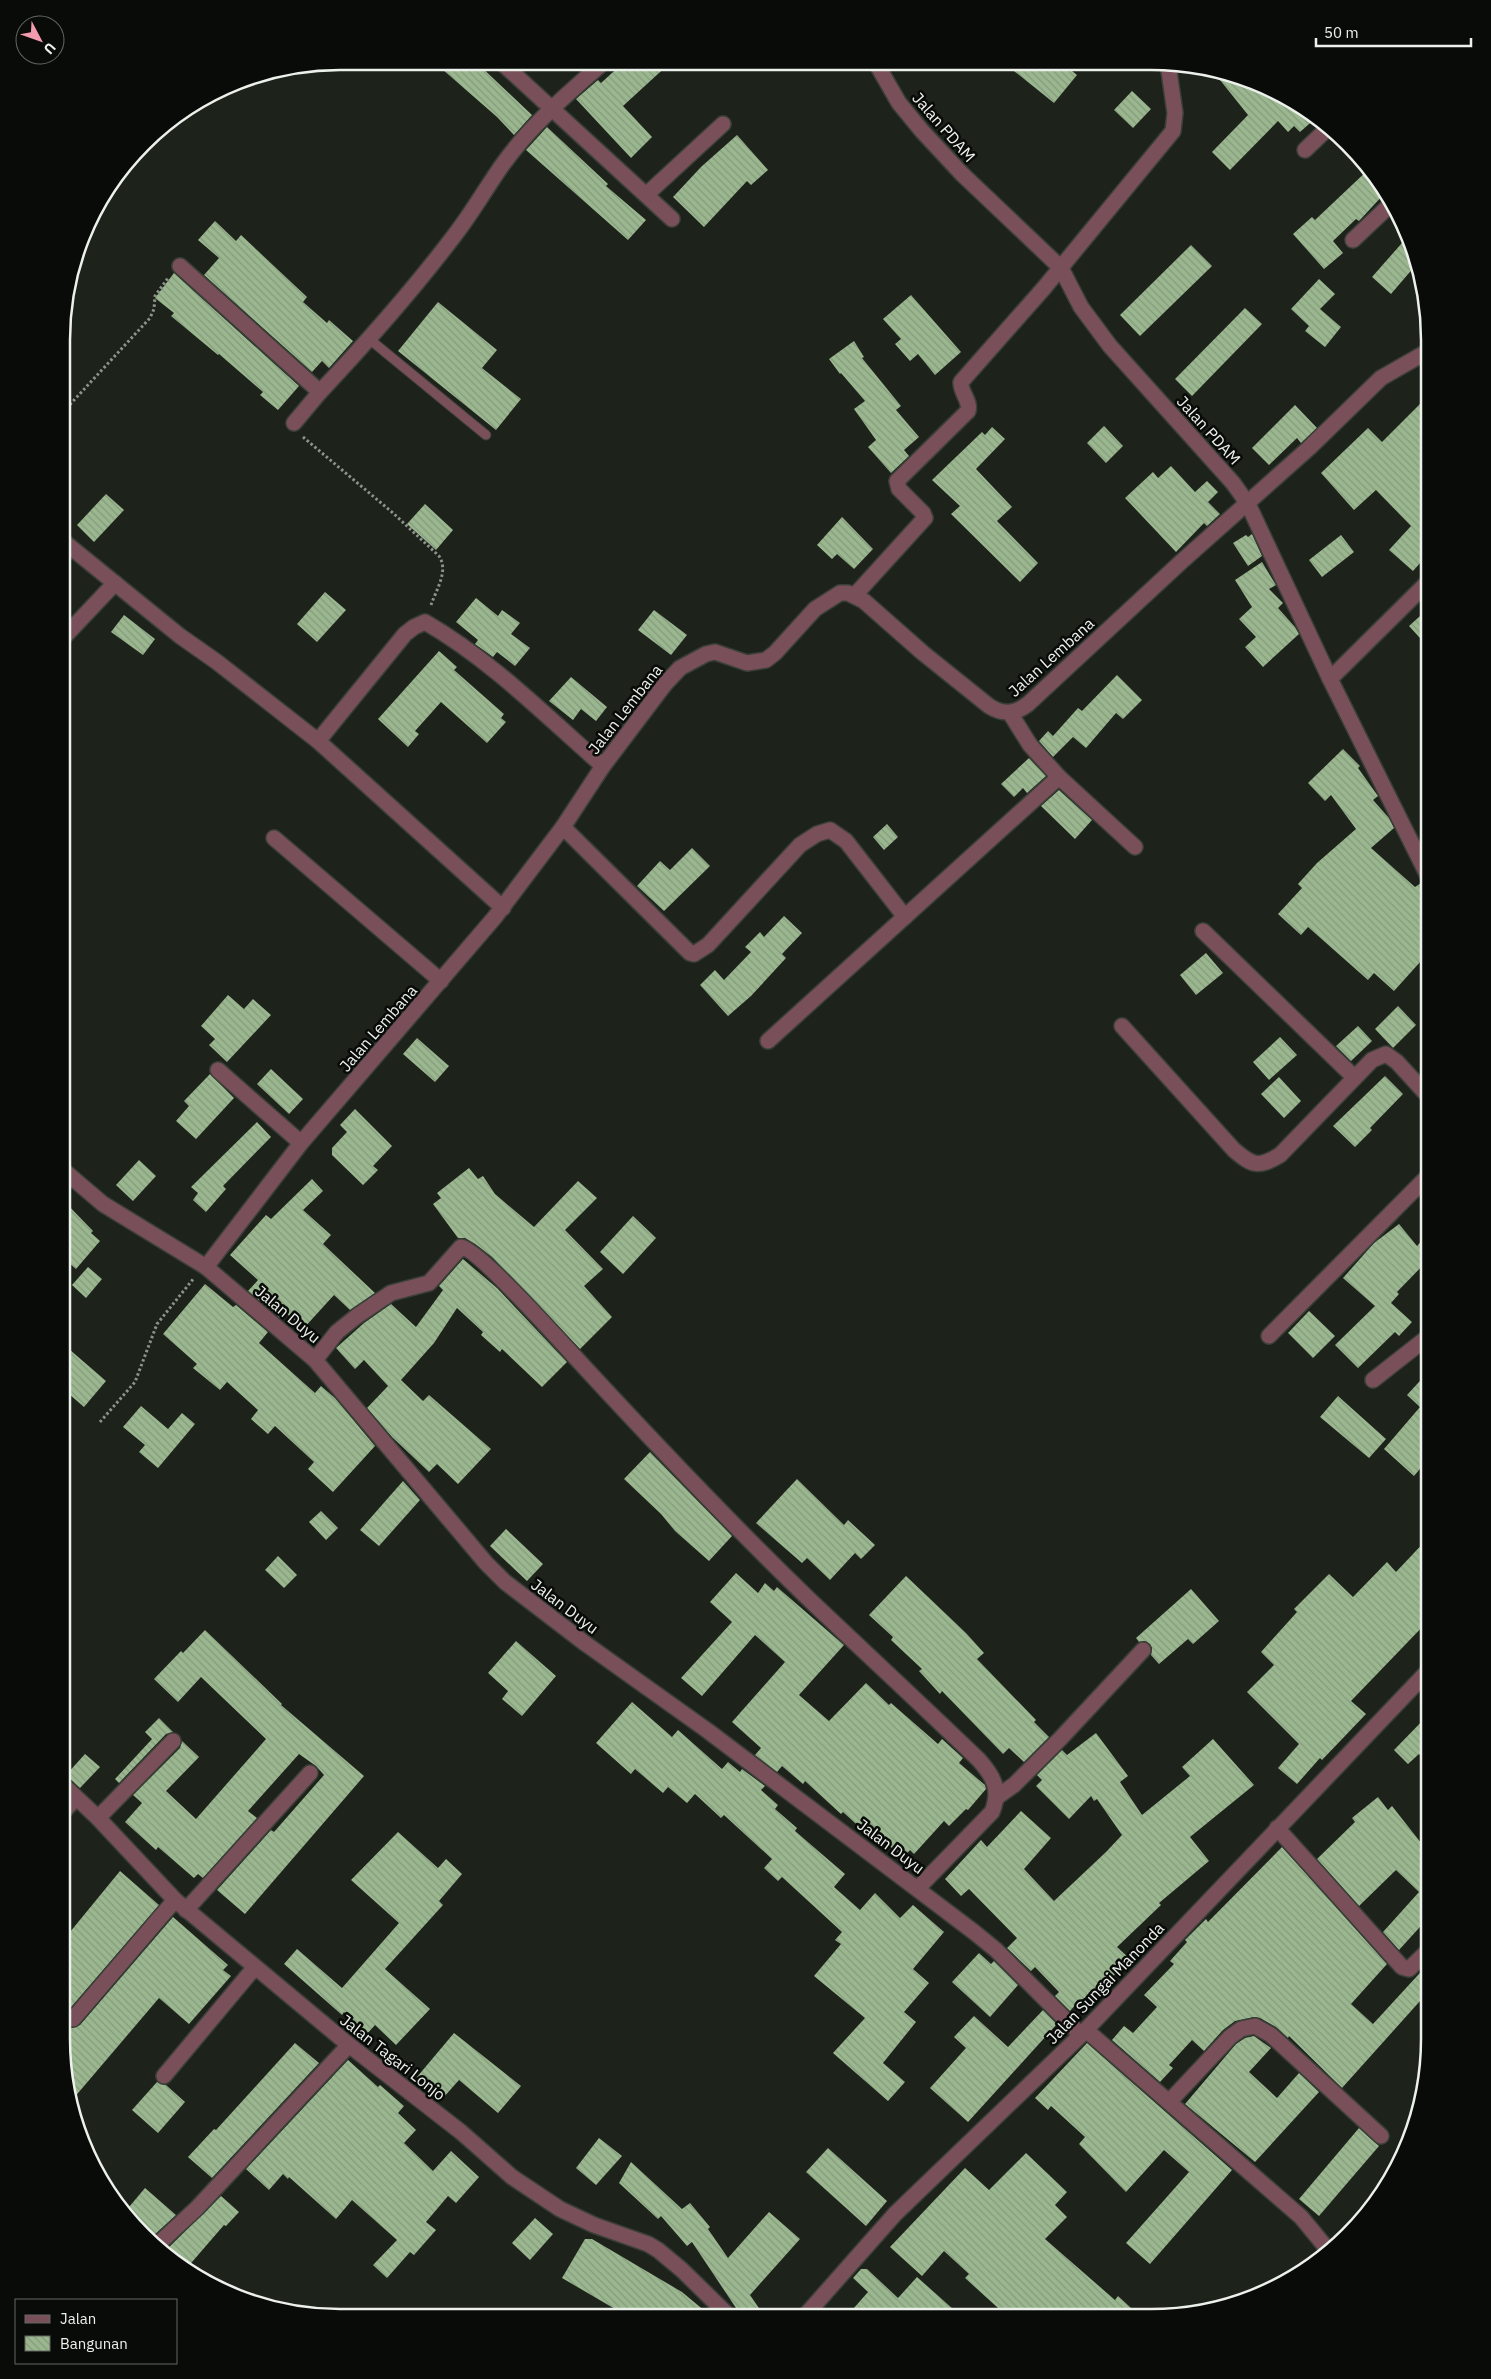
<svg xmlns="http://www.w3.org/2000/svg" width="1491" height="2379" viewBox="0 0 1491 2379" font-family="'IBM Plex Sans',sans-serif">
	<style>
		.building { fill: url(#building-back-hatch) }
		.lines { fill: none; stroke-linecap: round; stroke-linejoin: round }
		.lane-casing { stroke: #3a3f38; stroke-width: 11 }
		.street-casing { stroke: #3a3f38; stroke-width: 18 }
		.path { stroke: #8d928c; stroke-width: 3; stroke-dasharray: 2.5 2.5; stroke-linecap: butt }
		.lane { stroke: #795059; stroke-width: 9 }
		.street { stroke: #795059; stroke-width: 15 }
		.labels { text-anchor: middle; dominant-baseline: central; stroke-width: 5; stroke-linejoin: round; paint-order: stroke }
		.street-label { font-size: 16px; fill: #edf1ec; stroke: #090b08 }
		.rim { fill: none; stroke: #edf1ec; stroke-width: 2.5 }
	</style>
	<defs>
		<pattern id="building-back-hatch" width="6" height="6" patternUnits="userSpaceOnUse" patternTransform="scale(1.25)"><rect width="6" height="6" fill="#9ab78f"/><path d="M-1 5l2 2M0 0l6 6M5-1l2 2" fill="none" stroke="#859b7d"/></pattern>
	</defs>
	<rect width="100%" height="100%" fill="#1d221b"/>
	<g class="building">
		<polygon points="434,62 476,62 532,115 514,135 497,117"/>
		<polygon points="624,62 671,62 623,106 652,137 631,158 576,99 598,80 601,83"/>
		<polygon points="1004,63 1062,63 1077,75 1054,103"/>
		<polygon points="1212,70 1258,83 1317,117 1300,132 1294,126 1288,132 1278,121 1230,170 1212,152 1248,115"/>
		<polygon points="1132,91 1151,109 1133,128 1114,110"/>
		<polygon points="547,127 608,184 606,186 646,220 628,240 526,150"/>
		<polygon points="737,135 768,170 751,185 747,181 704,227 673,197 701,167"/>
		<polygon points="1370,168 1385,193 1359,221 1356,219 1333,241 1343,253 1324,269 1293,234 1312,217 1315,220"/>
		<polygon points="215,221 236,241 241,235 307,297 303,302 327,323 329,320 353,341 329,368 322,361 312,372 204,275 219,258 198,240"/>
		<polygon points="1409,235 1415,266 1391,294 1372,277"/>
		<polygon points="1191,245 1212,266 1140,336 1120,315"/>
		<polygon points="174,273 299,386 278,410 260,395 263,392 219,354 218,355 171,316 174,313 155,298"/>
		<polygon points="1319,279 1335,294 1320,309 1341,327 1325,347 1305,331 1309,326 1291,309"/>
		<polygon points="911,295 961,352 935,375 918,354 910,361 895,344 901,339 883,319"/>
		<polygon points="438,302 497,350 482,368 521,399 496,430 398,351"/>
		<polygon points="1245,308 1262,324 1192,396 1175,379"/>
		<polygon points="854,341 864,357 862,358 901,406 896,410 919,437 904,450 909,456 891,473 868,447 876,440 854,409 865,401 841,373 840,374 829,359"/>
		<polygon points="1421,403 1430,411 1430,552 1413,571 1389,550 1411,526 1376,490 1354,510 1321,473 1368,428 1382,442"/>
		<polygon points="1295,405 1317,428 1301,443 1297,438 1269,465 1252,448"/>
		<polygon points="1104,426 1123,446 1106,463 1087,443"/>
		<polygon points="992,427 1005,439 976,469 1012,507 997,521 1038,563 1020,582 951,514 960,506 932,480 982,432 985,435"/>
		<polygon points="1171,466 1195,492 1207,481 1218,492 1208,502 1220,514 1207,526 1204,523 1176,552 1125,498 1153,472 1158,478"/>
		<polygon points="106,494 124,510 94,542 77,525"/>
		<polygon points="425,504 453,530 436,550 407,524"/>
		<polygon points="842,517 873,549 854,569 837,554 832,559 817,545"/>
		<polygon points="1252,534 1262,556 1248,566 1233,543 1246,535 1248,537"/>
		<polygon points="1341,535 1354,552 1322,577 1309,560"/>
		<polygon points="1262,562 1276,585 1269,589 1283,603 1278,608 1295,627 1299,634 1263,667 1245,647 1256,637 1239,619 1252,607 1235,580"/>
		<polygon points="325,592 346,610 317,642 297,624"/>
		<polygon points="476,598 498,616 502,610 520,623 511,634 530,648 515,666 497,652 493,657 475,644 478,640 456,622"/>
		<polygon points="1430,607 1430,649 1409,626"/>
		<polygon points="654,610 687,635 671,655 638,630"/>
		<polygon points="124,615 155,639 143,655 111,632"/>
		<polygon points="439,651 457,667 454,670 504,714 501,718 506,722 487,743 441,702 415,731 419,734 408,747 378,719"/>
		<polygon points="1117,675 1142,700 1123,719 1116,713 1086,748 1073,737 1053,757 1039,741 1048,731 1053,736 1078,708 1082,711"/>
		<polygon points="571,677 607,707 596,721 581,709 573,720 549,701"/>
		<polygon points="1343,749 1360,766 1358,768 1378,796 1373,800 1389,818 1394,828 1371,848 1415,887 1421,883 1430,891 1430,951 1394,991 1374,973 1368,980 1308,927 1301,935 1278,914 1302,888 1298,884 1317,863 1356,829 1331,795 1325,801 1308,783"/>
		<polygon points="1029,758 1046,776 1027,793 1023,788 1014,797 1001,784"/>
		<polygon points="1059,790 1092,820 1075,839 1041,806"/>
		<polygon points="887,824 898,837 884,850 873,837"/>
		<polygon points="692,848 710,866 664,911 637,886 660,861 670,870"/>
		<polygon points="784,916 802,933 782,954 786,958 751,996 728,1016 700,985 715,970 724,980 751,952 745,947 760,932 764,937"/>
		<polygon points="1206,953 1223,973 1196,995 1180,975"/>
		<polygon points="228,995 244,1009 253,999 271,1015 227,1062 209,1045 215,1039 201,1026"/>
		<polygon points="1398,1006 1416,1025 1393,1048 1375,1029"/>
		<polygon points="1358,1026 1372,1041 1351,1061 1336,1046"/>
		<polygon points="1280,1037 1297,1055 1269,1080 1253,1062"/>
		<polygon points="417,1038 449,1066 435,1082 403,1054"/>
		<polygon points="271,1069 303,1099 289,1114 257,1084"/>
		<polygon points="210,1074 234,1098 196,1139 176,1121 189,1106 184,1101"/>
		<polygon points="1385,1076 1403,1094 1370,1128 1372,1130 1355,1147 1333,1126"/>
		<polygon points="1279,1077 1301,1101 1284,1118 1261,1094"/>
		<polygon points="355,1109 392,1146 373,1166 378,1170 363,1185 332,1155 332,1148 347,1132 340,1125"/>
		<polygon points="257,1122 271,1137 223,1186 226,1189 206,1212 193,1200 198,1193 191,1187"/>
		<polygon points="139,1160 156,1176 133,1201 116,1185"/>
		<polygon points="469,1168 478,1179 483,1176 495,1194 534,1227 578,1181 597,1198 565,1230 603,1269 584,1286 612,1317 580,1349 492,1257 475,1244 465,1238 458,1238 433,1204 441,1198 437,1193"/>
		<polygon points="312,1179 323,1191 303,1210 331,1235 323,1244 375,1293 350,1310 334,1295 303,1329 285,1312 280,1318 248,1291 258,1280 230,1255 266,1215 271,1219"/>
		<polygon points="62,1199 93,1231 91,1233 100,1241 76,1269 62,1257"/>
		<polygon points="633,1216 656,1238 623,1274 600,1252"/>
		<polygon points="1399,1224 1417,1246 1429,1233 1429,1259 1397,1292 1399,1294 1391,1303 1412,1322 1399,1336 1395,1332 1358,1368 1335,1345 1375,1306 1343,1278 1374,1243"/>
		<polygon points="463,1259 497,1288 567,1362 542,1387 502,1349 500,1352 481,1335 483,1332 457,1308 434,1343 401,1380 423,1401 429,1395 491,1449 458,1484 437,1464 429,1472 392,1437 367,1408 388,1386 364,1360 355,1369 336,1348 364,1323 391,1304 416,1327 443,1290 439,1286"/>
		<polygon points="88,1267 102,1279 86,1298 72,1285"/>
		<polygon points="205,1284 233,1307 236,1305 268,1332 259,1343 315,1393 321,1386 335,1398 375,1446 333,1492 308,1469 314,1462 275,1426 268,1434 251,1419 258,1410 227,1382 220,1390 193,1368 197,1364 163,1334"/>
		<polygon points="1309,1311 1335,1336 1313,1358 1288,1333"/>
		<polygon points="62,1343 106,1381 84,1407 62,1388"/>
		<polygon points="1429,1371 1429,1458 1414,1476 1384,1449 1420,1407 1407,1395"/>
		<polygon points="1338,1396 1386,1439 1369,1458 1320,1417"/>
		<polygon points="141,1406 168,1429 182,1413 195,1424 158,1468 139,1452 145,1445 123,1427"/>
		<polygon points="650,1452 732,1536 709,1561 675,1531 661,1514 624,1479"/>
		<polygon points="797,1479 844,1525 848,1520 875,1545 861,1559 855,1553 830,1580 807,1558 802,1563 756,1523"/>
		<polygon points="403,1481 420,1500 379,1546 360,1530"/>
		<polygon points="321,1511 338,1528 326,1540 309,1522"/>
		<polygon points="506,1529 543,1564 527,1581 490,1546"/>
		<polygon points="1429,1537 1429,1620 1351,1701 1366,1714 1322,1760 1320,1758 1297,1784 1278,1768 1299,1744 1247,1692 1274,1665 1261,1652 1297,1612 1294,1609 1329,1574 1353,1597 1387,1562 1396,1572"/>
		<polygon points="278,1556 297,1575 284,1588 265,1570"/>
		<polygon points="736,1573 758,1593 765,1583 774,1591 777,1587 844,1645 799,1695 829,1721 866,1683 889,1705 891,1703 938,1744 942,1739 963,1758 959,1763 985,1785 986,1789 968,1810 966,1809 949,1826 944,1821 914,1854 910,1850 903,1858 871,1829 867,1834 843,1812 841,1814 805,1781 803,1784 782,1766 777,1772 755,1755 761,1748 732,1722 785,1662 755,1635 702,1696 681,1678 732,1622 710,1602"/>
		<polygon points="906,1576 966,1633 984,1653 977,1659 1036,1720 1034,1722 1049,1737 1024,1762 1009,1748 1003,1754 942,1691 940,1694 919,1671 922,1669 891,1640 893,1637 869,1615"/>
		<polygon points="1191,1589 1219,1621 1193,1644 1188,1639 1159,1664 1151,1655 1152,1648 1150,1644 1145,1641 1139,1642 1136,1638"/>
		<polygon points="205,1630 282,1704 281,1705 364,1776 245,1914 217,1890 271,1830 274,1832 324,1775 316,1766 299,1754 248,1811 257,1818 203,1878 198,1874 194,1878 158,1847 156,1850 125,1822 142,1803 133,1795 180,1748 182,1741 199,1757 166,1791 196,1819 266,1739 201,1677 178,1702 154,1679 181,1651 183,1653"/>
		<polygon points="516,1641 556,1676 522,1716 502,1699 508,1691 488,1673"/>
		<polygon points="632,1702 672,1737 678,1730 722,1769 728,1762 740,1772 742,1769 765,1786 761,1790 778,1805 775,1809 797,1828 795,1831 845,1874 834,1887 860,1910 875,1893 900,1918 913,1905 944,1932 913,1969 929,1983 904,2012 916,2022 883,2063 905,2082 888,2101 833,2053 865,2018 814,1976 841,1944 835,1940 842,1932 782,1877 778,1881 764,1868 772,1859 724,1815 721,1818 695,1794 687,1803 668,1787 663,1793 635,1769 631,1774 596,1743"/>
		<polygon points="1429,1714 1429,1764 1419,1754 1408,1764 1394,1750"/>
		<polygon points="159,1718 173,1732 166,1734 119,1783 115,1779 152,1739 145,1732"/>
		<polygon points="1096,1733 1128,1776 1120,1782 1142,1815 1190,1776 1182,1767 1213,1739 1254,1785 1190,1837 1209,1861 1159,1903 1161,1905 1117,1947 1130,1959 1082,2008 1077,2003 1070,2011 1055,1996 1059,1992 1035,1967 1031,1971 1007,1948 1017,1938 969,1889 961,1896 945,1879 981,1840 987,1847 1021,1811 1051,1838 1024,1869 1054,1901 1106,1852 1122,1835 1097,1799 1094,1801 1091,1796 1069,1819 1036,1786 1042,1780 1037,1775 1062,1750 1067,1755"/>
		<polygon points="85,1754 100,1767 80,1788 66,1775"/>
		<polygon points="1378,1797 1388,1810 1392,1806 1429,1853 1429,1917 1399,1950 1383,1932 1419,1892 1396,1870 1359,1906 1317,1859 1355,1822 1352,1818"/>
		<polygon points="398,1832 438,1868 446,1859 462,1874 439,1901 443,1905 385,1969 430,2009 396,2045 375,2025 367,2034 344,2012 342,2015 284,1964 297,1949 342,1988 399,1923 351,1880"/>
		<polygon points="1282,1847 1387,1964 1351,2004 1373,2024 1429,1963 1429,1991 1342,2088 1289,2036 1288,2038 1276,2027 1260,2018 1254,2017 1235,2021 1223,2030 1204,2051 1192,2040 1169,2065 1173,2068 1160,2082 1112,2040 1124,2026 1133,2033 1157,2007 1144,1995 1174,1964 1170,1961 1187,1942 1185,1940 1206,1919 1208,1922"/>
		<polygon points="120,1871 159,1905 66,2013 64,2018 67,2026 72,2028 80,2025 173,1917 228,1965 223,1970 231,1976 189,2024 159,1998 73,2099 61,2039 61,1943"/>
		<polygon points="979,1953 991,1964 994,1961 1018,1985 990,2017 952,1982"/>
		<polygon points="1043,2010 1057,2024 968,2122 930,2088 966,2048 954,2037 974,2016 1008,2047"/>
		<polygon points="454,2033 521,2086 498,2113 459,2080 443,2098 417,2077"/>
		<polygon points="1254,2036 1271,2048 1249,2072 1277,2098 1299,2073 1319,2092 1255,2162 1185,2104 1236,2044 1245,2038"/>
		<polygon points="295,2043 319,2063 212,2178 188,2157 214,2129 216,2130"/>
		<polygon points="1087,2043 1232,2170 1150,2264 1126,2243 1189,2172 1164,2150 1126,2192 1079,2144 1085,2137 1051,2106 1048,2110 1035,2098"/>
		<polygon points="348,2060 378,2087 380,2085 404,2106 398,2113 416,2130 404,2143 433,2171 451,2151 479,2177 456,2203 448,2196 426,2222 436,2230 414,2255 410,2252 387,2278 373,2265 397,2240 352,2200 336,2219 289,2177 288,2179 283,2174 269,2190 246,2169"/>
		<polygon points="157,2082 166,2085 185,2102 158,2133 132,2110"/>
		<polygon points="1359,2128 1379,2146 1319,2216 1299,2199"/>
		<polygon points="599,2138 622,2156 596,2185 576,2168"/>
		<polygon points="828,2148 887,2201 866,2226 806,2172"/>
		<polygon points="1026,2153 1067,2192 1055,2205 1067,2217 1045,2239 1115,2300 1118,2296 1142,2318 1063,2318 1052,2308 1043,2317 1008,2317 965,2278 969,2274 944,2251 922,2276 890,2247 965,2168 989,2190"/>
		<polygon points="631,2162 682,2209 690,2203 710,2227 708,2229 728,2258 769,2212 800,2239 750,2295 765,2317 742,2317 692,2242 687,2246 661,2216 658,2219 619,2183"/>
		<polygon points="145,2188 176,2215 152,2237 124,2213"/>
		<polygon points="221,2196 239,2212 226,2226 224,2225 186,2269 170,2260 163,2253"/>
		<polygon points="535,2218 553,2234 530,2260 512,2243"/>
		<polygon points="585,2239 592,2239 682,2292 712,2317 627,2316 562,2278"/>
		<polygon points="861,2269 867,2269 898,2298 917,2277 962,2317 846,2317 868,2292 853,2278"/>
	</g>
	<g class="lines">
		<defs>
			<polyline id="lane" points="368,338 486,435"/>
			<g id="street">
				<polyline points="501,62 672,219"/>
				<polyline points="876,63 899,103 922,131 962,174 1061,268 1081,307 1110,346 1233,483 1248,504 1330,679 1430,880"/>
				<polyline points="1305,150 1329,127"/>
				<polyline points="646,195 723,124"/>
				<polyline points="1353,240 1391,204"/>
				<path d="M180,266l140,126c47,-50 93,-102 134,-156 18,-23 32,-48 49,-72 28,-39 65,-71 101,-102"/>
				<polyline points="294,423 320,392"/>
				<path d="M63,541l117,95 37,26 101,79 87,-107 9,-7 11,-5c66,38 121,94 178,144"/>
				<path d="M855,595l70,-77 -2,-5 -24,-24 -2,-8 71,-70c3,-10 -8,-19 -7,-29l83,-94 129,-157 2,-18 -7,-49"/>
				<polyline points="63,638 115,583"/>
				<polyline points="1330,679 1430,580"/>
				<polyline points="1010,713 1030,745 1059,777 1135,847"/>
				<polyline points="318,741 503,908"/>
				<polyline points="563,827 690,953 694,954 708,945 800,845 817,834 830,830 846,841 905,917"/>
				<polyline points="274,838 441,981"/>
				<polyline points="1203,931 1354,1077"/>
				<path d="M1122,1026l112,124c19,16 24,18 46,5l92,-95 14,-6 11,8 32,35"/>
				<polyline points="768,1041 1059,777"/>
				<polyline points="218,1070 301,1143"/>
				<polyline points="62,1169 103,1204 206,1267 315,1360 486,1563 505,1582 586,1644 708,1731 974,1932 996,1950 1081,2035"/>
				<path d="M206,1267l95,-124 194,-226 68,-90 40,-61 62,-82 15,-16 26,-14 9,-2 32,11 19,-3 9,-7 40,-44 25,-16h8l16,8 59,52 66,53c14,9 26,8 39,-2l153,-142 128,-114 72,-70 49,-28"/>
				<polyline points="1269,1336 1429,1175"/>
				<path d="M315,1360l22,-28 20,-16 34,-23 38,-10 32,-36c17,1 109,105 126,123 74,80 149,159 227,234 55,52 111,104 165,156 15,17 22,30 13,52l-74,76"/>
				<polyline points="1373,1380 1429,1336"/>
				<polyline points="62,1784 98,1818 175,1900 349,2045 461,2132 512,2177 560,2209 594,2225 648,2244 658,2250 682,2270 730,2317"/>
				<polyline points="997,1797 1014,1785 1060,1739 1143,1650"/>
				<polyline points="62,1813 76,1798"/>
				<polyline points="98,1818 173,1741"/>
				<polyline points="1277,1828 1402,1967 1409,1969 1429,1950"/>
				<polyline points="186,1910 310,1773"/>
				<polyline points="73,2019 175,1900"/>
				<polyline points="1086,2030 1301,2217 1329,2251"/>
				<polyline points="164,2076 255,1967"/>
				<polyline points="1169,2102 1230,2037 1241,2029 1255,2026 1271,2035 1381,2136"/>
				<polyline points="156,2246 197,2208 349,2045"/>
				<polyline points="804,2317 895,2214 1081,2035 1429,1670"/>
			</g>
		</defs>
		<use href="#lane" class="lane-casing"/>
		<use href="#street" class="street-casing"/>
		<g class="path">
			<polyline points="63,412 150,318 154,309 155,296 168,278"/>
			<path d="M303,437l90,76 46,43c10,15 -3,34 -8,49"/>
			<polyline points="100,1422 135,1382 157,1324 194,1278"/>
		</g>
		<use href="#lane" class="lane"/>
		<use href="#street" class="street"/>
	</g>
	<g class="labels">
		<g class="street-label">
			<text transform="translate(944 127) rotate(49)">Jalan PDAM</text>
			<text transform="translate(1209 430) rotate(48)">Jalan PDAM</text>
			<text transform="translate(1051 657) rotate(-42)">Jalan Lembana</text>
			<text transform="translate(625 709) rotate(-52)">Jalan Lembana</text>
			<text transform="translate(378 1028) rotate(-49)">Jalan Lembana</text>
			<text transform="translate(288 1314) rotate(40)">Jalan Duyu</text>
			<text transform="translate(565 1606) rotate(37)">Jalan Duyu</text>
			<text transform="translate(891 1846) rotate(37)">Jalan Duyu</text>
			<text transform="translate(1105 1983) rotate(-46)">Jalan Sungai Manonda</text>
			<text transform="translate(393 2057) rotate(38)">Jalan Tagari Lonjo</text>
		</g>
	</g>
	<path d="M0 0H1491V2379H0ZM340 70H1151A270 270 0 0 1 1421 340V2039A270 270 0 0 1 1151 2309H340A270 270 0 0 1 70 2039V340A270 270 0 0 1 340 70Z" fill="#090b08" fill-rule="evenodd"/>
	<path class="rim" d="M340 70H1151A270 270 0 0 1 1421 340V2039A270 270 0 0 1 1151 2309H340A270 270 0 0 1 70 2039V340A270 270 0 0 1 340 70Z"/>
	<rect x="15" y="2299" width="162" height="65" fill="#090b08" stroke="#646763"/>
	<rect x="25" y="2315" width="25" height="8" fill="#795059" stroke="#646763"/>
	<text x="60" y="2324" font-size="15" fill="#edf1ec">Jalan</text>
	<rect x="25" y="2336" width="25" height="15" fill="url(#building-back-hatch)" stroke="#646763"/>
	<text x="60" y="2349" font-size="15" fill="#edf1ec">Bangunan</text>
	<g transform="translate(40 40) rotate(131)"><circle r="24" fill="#090b08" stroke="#646763"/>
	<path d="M0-4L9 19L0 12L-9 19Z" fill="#f29aae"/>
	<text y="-8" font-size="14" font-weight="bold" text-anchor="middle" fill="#edf1ec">U</text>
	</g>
	<path d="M1316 38v8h155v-8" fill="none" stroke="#edf1ec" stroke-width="2.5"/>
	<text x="1324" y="38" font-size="15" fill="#edf1ec" stroke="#090b08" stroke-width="4" paint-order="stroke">50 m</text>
</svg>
